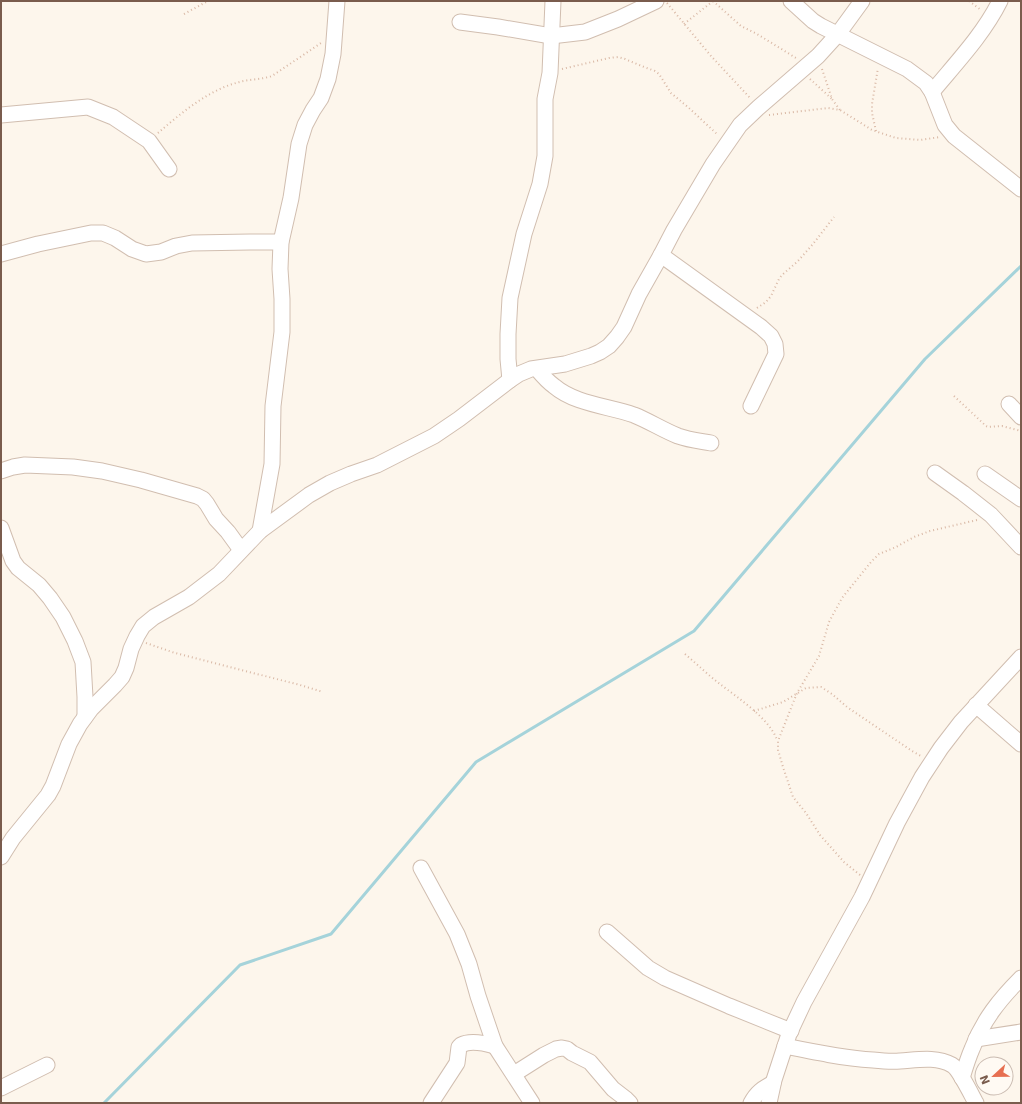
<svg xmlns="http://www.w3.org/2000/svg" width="1022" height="1104" viewBox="0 0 1022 1104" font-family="'DejaVu Sans',sans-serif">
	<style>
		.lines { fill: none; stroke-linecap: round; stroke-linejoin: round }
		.stream { stroke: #a5d3da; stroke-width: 3 }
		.minor-casing { stroke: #d1beb0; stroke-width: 17 }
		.path { stroke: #d9b8a5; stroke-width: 2; stroke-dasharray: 1 3; stroke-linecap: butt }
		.minor { stroke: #fff; stroke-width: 15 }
	</style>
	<rect width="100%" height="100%" fill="#fdf6ec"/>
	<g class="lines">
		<polyline class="stream" points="104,1103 240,965 331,934 476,762 694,631 925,359 1021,266"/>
		<defs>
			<g id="minor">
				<polyline points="791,1 813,21 821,26 907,69 926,83 932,92 945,125 954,136 1021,189"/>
				<polyline points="460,22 498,27 551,36 585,32 618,19 656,1"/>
				<path d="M932,92c24,-29 51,-57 68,-91"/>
				<polyline points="1,115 88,107 113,117 149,141 169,169"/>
				<polyline points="1,254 38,244 91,233 103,233 115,238 132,249 146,254 161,252 176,246 192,243 250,242 281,242"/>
				<polyline points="661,255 761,327 771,336 775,344 776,354 751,406"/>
				<path d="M537,369c5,6 10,12 17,17 21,18 54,20 80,29 15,6 29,15 44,21 11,4 22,5 33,7"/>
				<polyline points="510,380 508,359 508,334 510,298 524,234 540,184 545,156 545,99 550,73 553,1"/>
				<polyline points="1009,404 1021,417"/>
				<polyline points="1,471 13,467 25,465 73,467 102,471 141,480 197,496 203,499 207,504 216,519 228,532 241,550"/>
				<polyline points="935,473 963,493 991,515 1021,547"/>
				<polyline points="985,474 1021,499"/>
				<polyline points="1,528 13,561 18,568 39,585 50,598 63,617 75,641 83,662 85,697 85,717"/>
				<polyline points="260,531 272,464 273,406 282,332 282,299 280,269 281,242 291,198 299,144 305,125 313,110 321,98 328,79 333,54 337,1"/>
				<polyline points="976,705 1021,744"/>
				<polyline points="1,857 13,838 48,795 53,786 69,744 80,724 91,709 115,685 122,677 126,668 131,649 137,636 143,626 154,617 189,597 202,587 219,574 260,531 309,495 330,483 351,474 377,465 434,436 459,419 510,380 519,374 531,369 565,364 591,356 600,352 609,346 617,337 624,327 639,294 661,255 674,230 713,164 740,125 759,107 818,56 838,34 862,1"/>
				<polyline points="421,868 457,934 469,964 478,996 495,1046 532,1103"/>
				<polyline points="607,932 648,968 665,978 729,1006 791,1031"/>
				<polyline points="976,1039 1021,1032"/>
				<path d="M785,1046c29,6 58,12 88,14 9,1 18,2 27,1 17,-1 36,-5 52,4 7,4 19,29 24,38"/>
				<polyline points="514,1074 544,1055 556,1049 562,1048 567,1049 572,1053 590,1062 613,1089 626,1099 630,1103"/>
				<path d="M962,1078c3,-10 6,-20 10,-29 11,-29 28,-50 49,-71"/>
				<polyline points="1,1088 47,1065"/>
				<path d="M431,1103l26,-40 2,-16 2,-2c9,-5 23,-2 34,1"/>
				<path d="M751,1103c6,-11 11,-14 22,-20"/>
				<polyline points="769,1103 774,1080 789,1034 804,1002 862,897 897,823 922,777 941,748 961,722 1021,657"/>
			</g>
		</defs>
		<use href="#minor" class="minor-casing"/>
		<g class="path">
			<polyline points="713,1 741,26 757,34 796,58"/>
			<polyline points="969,1 981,10"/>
			<polyline points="667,3 711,56 751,99"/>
			<polyline points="184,14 208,1"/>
			<polyline points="684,24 713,1"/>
			<polyline points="562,69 609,58 618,57 625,59 644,67 655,71 659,74 671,93 689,108 718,135"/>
			<polyline points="822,69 832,99 840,110"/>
			<polyline points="810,79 832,99"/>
			<polyline points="769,115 828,108 840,110 872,130 896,138 920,140 940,137"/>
			<polyline points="876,131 872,113 872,104 878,68"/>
			<path d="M158,133c22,-19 49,-42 78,-50 11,-4 24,-3 36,-7l49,-33"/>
			<polyline points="757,308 766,302 771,296 779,279 782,275 798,261 813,244 834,217"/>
			<polyline points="954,396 986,426 988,427 1002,426 1021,431"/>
			<polyline points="146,643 175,653 300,685 323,692"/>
			<path d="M685,654c12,10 23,21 35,30 18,14 50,35 57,56"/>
			<polyline points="754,711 783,702 806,688 821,687 832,694 847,707 912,751 921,756"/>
			<polyline points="860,875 844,862 820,835 806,813 793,797 783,767 778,750 778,741 797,693 819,656 829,622 842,598 871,562 879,554 896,547 914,537 930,531 977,520"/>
		</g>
		<use href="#minor" class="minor"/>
	</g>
	<rect width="1022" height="1104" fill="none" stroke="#7a5c4d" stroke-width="4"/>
	<g transform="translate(994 1076) rotate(248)"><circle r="19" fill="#fffaf3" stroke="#cabbb1"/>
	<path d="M0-3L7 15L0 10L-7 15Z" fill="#e76f51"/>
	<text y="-6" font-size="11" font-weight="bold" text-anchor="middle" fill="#7a5c4d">N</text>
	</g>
</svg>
